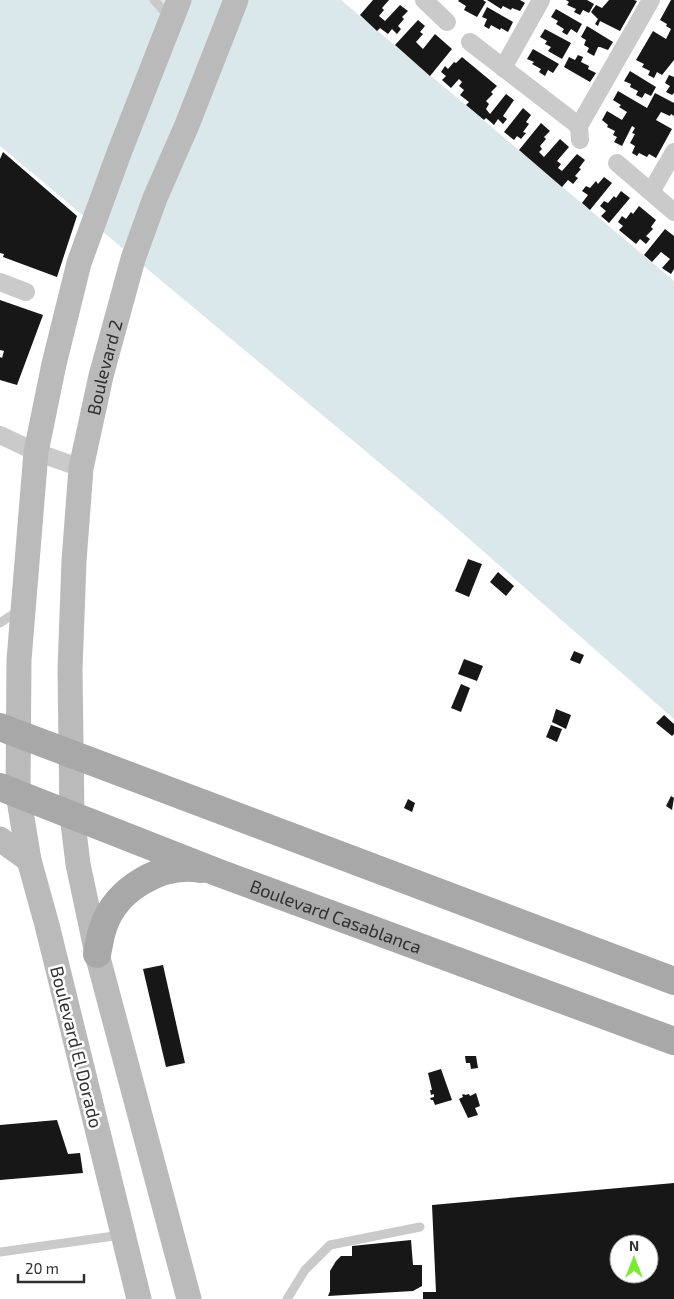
<svg xmlns="http://www.w3.org/2000/svg" width="674" height="1299" viewBox="0 0 674 1299" font-family="'Exo 2',sans-serif">
	<style>
		.green { fill: #dbe8eb }
		.building { fill: #171717; fill-rule: evenodd }
		.lines { fill: none; stroke-linecap: round; stroke-linejoin: round }
		.lane { stroke: #cacaca; stroke-width: 9 }
		.street { stroke: #cacaca; stroke-width: 18 }
		.secondary { stroke: #bababa; stroke-width: 25 }
		.primary { stroke: #a8a8a8; stroke-width: 28 }
		.labels { text-anchor: middle; dominant-baseline: central; stroke-width: 5; stroke-linejoin: round; paint-order: stroke }
		.street-label { font-size: 18px; fill: #303030; stroke: #fff }
	</style>
	<rect width="100%" height="100%" fill="#fff"/>
	<polygon class="green" points="0,0 341,0 674,281 674,719 442,515 0,146"/>
	<g class="building">
		<polygon points="373,0 389,0 382,8 384,10 379,16 385,21 400,5 408,11 402,17 404,19 398,26 401,29 397,34 392,29 388,34 380,28 377,31 360,15"/>
		<polygon points="459,0 483,0 486,2 477,17 464,10 466,6 458,1"/>
		<polygon points="487,0 520,0 525,3 520,11 512,8 511,10 503,6 501,9"/>
		<polygon points="566,0 587,0 594,4 589,13 583,10 580,15 574,12 576,9 567,5 569,2"/>
		<polygon points="609,0 634,0 637,1 620,31 600,21 598,26 595,24 598,19 591,12 596,5 602,8"/>
		<polygon points="671,0 674,0 674,60 662,75 657,72 654,78 648,75 650,71 642,67 644,64 636,60 653,31 666,39 671,29 666,26 667,24 660,20"/>
		<polygon points="487,7 513,22 508,32 501,28 500,30 491,25 489,29 484,26 487,19 482,17"/>
		<polygon points="556,9 582,24 577,33 571,29 567,35 562,32 564,29 556,24 558,21 551,17"/>
		<polygon points="418,20 425,26 420,32 423,34 416,42 423,49 435,34 452,49 430,76 395,45"/>
		<polygon points="587,26 613,42 608,50 600,47 598,47 594,56 587,52 589,48 584,45 586,40 581,37"/>
		<polygon points="545,29 571,43 562,59 548,51 551,47 545,44 547,41 540,37"/>
		<polygon points="533,49 559,64 553,73 548,70 545,76 539,72 541,69 532,64 534,62 527,59"/>
		<polygon points="578,55 583,57 581,62 589,66 588,69 596,73 590,82 564,67 569,57 575,60"/>
		<polygon points="462,57 497,86 491,92 493,94 486,101 489,104 486,109 490,114 506,94 514,100 503,116 507,119 503,124 498,119 494,125 486,118 484,120 466,105 469,102 460,95 464,90 459,86 462,82 459,79 451,88 442,80 446,76 441,72 445,66 448,69 454,62 456,63"/>
		<polygon points="630,71 656,87 651,96 645,93 642,98 636,95 638,91 630,87 631,84 624,81"/>
		<polygon points="669,75 674,77 674,93 672,95 666,92 670,86 665,83"/>
		<polygon points="618,91 647,108 655,93 674,103 674,116 671,114 670,116 661,112 656,120 672,129 656,158 649,154 647,157 639,153 637,156 632,153 635,146 630,143 635,134 632,133 635,128 632,126 622,146 614,142 617,137 613,135 615,131 607,127 608,125 602,120 607,111 622,120 627,112 619,107 621,105 613,100"/>
		<polygon points="523,108 531,115 526,122 529,124 523,132 526,133 521,139 517,136 514,140 504,132"/>
		<polygon points="541,123 550,131 544,137 546,139 540,146 542,149 539,152 544,157 560,139 569,147 557,161 561,164 558,168 562,171 577,154 585,160 579,168 581,169 575,176 578,178 573,184 568,180 562,187 519,150"/>
		<polygon points="3,152 77,216 57,277 3,257 4,254 0,253 0,159"/>
		<polygon points="604,177 612,183 590,210 582,203 588,195 582,191 586,186 590,188 596,181 598,184"/>
		<polygon points="621,191 630,198 609,223 601,216 606,211 600,206 604,201 608,203 614,196 616,198"/>
		<polygon points="639,206 656,220 651,227 653,229 646,236 650,239 646,244 640,239 636,244 619,230 623,226 618,222 622,216 626,219 631,212 633,214"/>
		<polygon points="665,229 674,236 674,269 671,274 662,268 670,259 661,252 652,262 644,255"/>
		<polygon points="0,300 43,315 17,385 0,380 0,357 2,358 4,351 0,350"/>
		<polygon points="468,559 482,564 469,597 455,591"/>
		<polygon points="498,572 514,586 506,596 490,582"/>
		<polygon points="574,651 584,655 580,664 570,660"/>
		<polygon points="464,659 483,666 477,681 458,674"/>
		<polygon points="461,684 470,688 461,712 451,708"/>
		<polygon points="556,709 571,715 566,729 552,722"/>
		<polygon points="664,715 674,724 674,734 672,736 656,723"/>
		<polygon points="551,725 562,729 557,742 546,737"/>
		<polygon points="671,796 674,798 672,810 666,806"/>
		<polygon points="408,799 415,803 412,812 404,808"/>
		<polygon points="163,965 185,1063 166,1067 143,969"/>
		<polygon points="465,1056 476,1056 478,1068 471,1069 470,1063 466,1063"/>
		<polygon points="441,1069 452,1100 435,1105 433,1100 431,1100 430,1098 434,1097 434,1094 431,1095 430,1090 432,1090 428,1073"/>
		<polygon points="476,1093 480,1106 475,1108 478,1115 468,1118 459,1099 463,1097 462,1095 464,1094 465,1095 469,1094 470,1096"/>
		<polygon points="57,1120 68,1154 80,1153 83,1173 0,1180 0,1125"/>
		<path d="M674,1183v116h-251v-7h13l-4,-87zM619,1244h30v30h-30z"/>
		<polygon points="411,1240 413,1265 422,1265 422,1286 413,1291 328,1296 330,1291 330,1271 336,1261 341,1256 352,1256 352,1246"/>
	</g>
	<g class="lines">
		<g class="lane">
			<polyline points="154,0 170,18"/>
			<polyline points="0,623 18,611"/>
			<polyline points="0,1252 121,1235"/>
			<polyline points="287,1299 305,1270 330,1245 420,1227"/>
		</g>
		<g class="street">
			<polyline points="424,0 447,22"/>
			<polyline points="470,42 579,126 580,140"/>
			<polyline points="503,68 541,0"/>
			<polyline points="579,126 651,0"/>
			<polyline points="617,163 674,212"/>
			<polyline points="651,192 674,152"/>
			<polyline points="0,282 26,292"/>
			<polyline points="0,435 36,452 81,468"/>
		</g>
		<g class="secondary">
			<polyline points="0,839 29,860"/>
			<polyline points="139,1299 47,925 29,860 18,794 19,660 36,452 54,364 79,263 119,153 179,0"/>
			<path id="s1" d="M189,1299l-92,-345 -19,-90 -6,-49 -2,-145 4,-109 7,-93 20,-92 32,-117 22,-61 32,-73 49,-125"/>
		</g>
		<g class="primary">
			<polyline points="0,727 674,981"/>
			<path id="s2" d="M0,787l219,86 455,168"/>
			<path d="M97,954c2,-8 3,-18 6,-26 12,-39 59,-66 98,-59"/>
		</g>
	</g>
	<g class="labels">
		<g class="street-label">
			<text stroke="none"><textPath href="#s1" startOffset="949">Boulevard 2</textPath></text>
			<text stroke="none"><textPath href="#s2" startOffset="360">Boulevard Casablanca</textPath></text>
			<text transform="translate(77 1047) rotate(76)">Boulevard El Dorado</text>
		</g>
	</g>
	<g transform="translate(634 1259)"><circle r="24" fill="#ffffff" stroke="#acacac"/>
	<path d="M0-4L9 19L0 12L-9 19Z" fill="#78ec2e"/>
	<text y="-8" font-size="14" font-weight="bold" text-anchor="middle" fill="#303030">N</text>
	</g>
	<path d="M18 1274v8h66v-8" fill="none" stroke="#303030" stroke-width="2.5"/>
	<text x="25" y="1274" font-size="15" fill="#303030" stroke="#ffffff" stroke-width="4" paint-order="stroke">20 m</text>
</svg>
